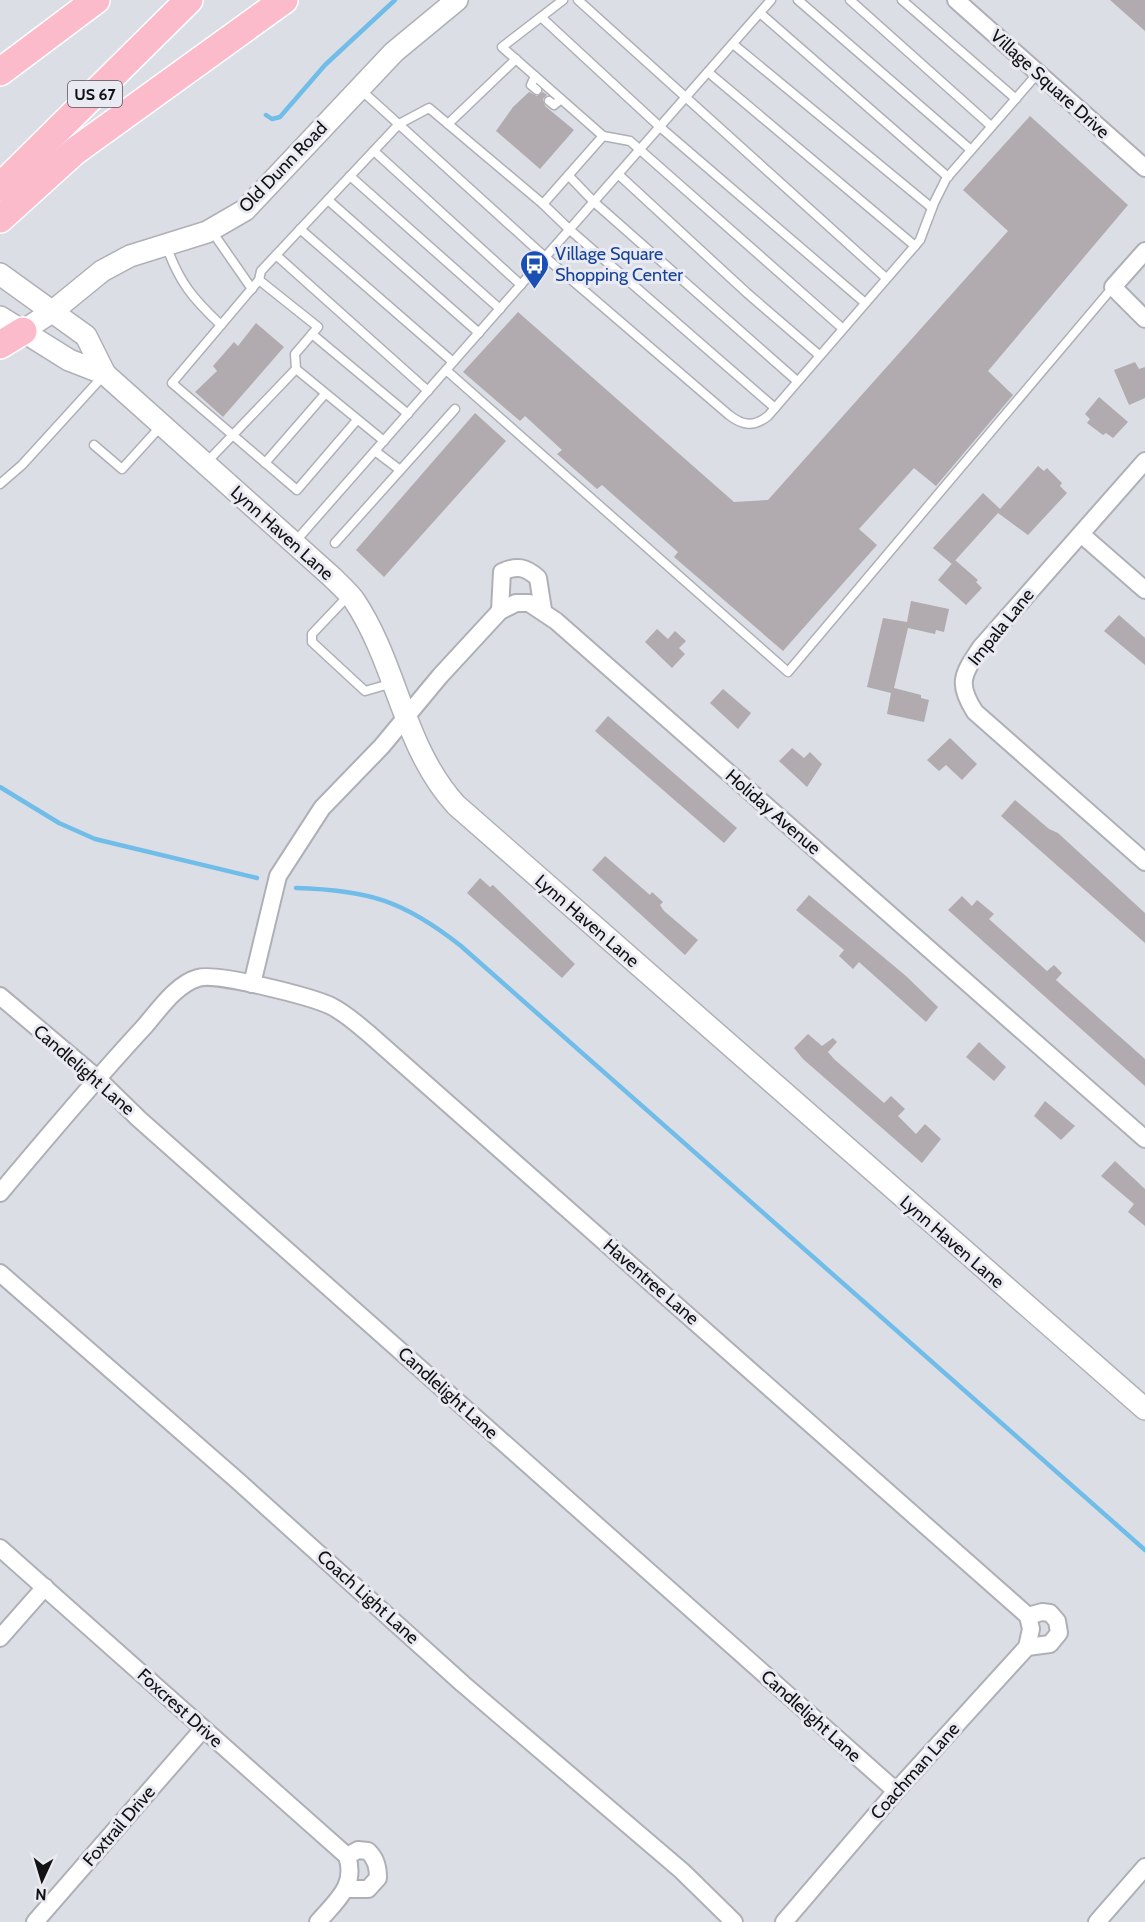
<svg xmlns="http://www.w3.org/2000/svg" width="1145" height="1922" viewBox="0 0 1145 1922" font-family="Cabin,sans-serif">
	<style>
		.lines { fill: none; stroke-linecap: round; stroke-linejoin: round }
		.stream { stroke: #70bde9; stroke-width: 4.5 }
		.building { fill: #b1aaae }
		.service-casing { stroke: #afb0b7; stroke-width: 11 }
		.minor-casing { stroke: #afb0b7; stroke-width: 20 }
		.tertiary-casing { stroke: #afb0b7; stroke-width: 24 }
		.primary-casing { stroke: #fff; stroke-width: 30 }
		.service { stroke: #fff; stroke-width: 8 }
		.minor { stroke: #fff; stroke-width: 16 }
		.tertiary { stroke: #fff; stroke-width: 21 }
		.primary { stroke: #fcbbca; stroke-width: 27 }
		.labels { text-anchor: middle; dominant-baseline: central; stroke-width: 6; stroke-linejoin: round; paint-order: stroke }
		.shield { fill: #eaebf2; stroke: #535357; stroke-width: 1.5 }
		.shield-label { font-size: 16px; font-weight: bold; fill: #121215 }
		.street-label { font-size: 18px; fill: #121215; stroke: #eaebf2 }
		.transit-label { font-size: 18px; fill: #164399; stroke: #eaebf2; text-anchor: start }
	</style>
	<rect width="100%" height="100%" fill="#dcdee5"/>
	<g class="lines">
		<g class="stream">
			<polyline points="266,115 272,119 280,117 325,65 395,0"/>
			<polyline points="0,787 59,823 95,839 257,878"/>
			<path d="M296,888c73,2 108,13 165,58l684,604"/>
		</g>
	</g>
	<g class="building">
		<polygon points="1110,0 1145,0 1145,31"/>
		<polygon points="529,92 537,96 543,92 547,95 543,99 545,106 574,130 540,169 496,131 513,107"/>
		<polygon points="1030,116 1128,205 988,371 1013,395 936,486 914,468 859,529 877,545 783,651 674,557 678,552 602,485 597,489 557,454 562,450 525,416 520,421 463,372 518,312 734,502 768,500 1008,231 963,190"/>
		<polygon points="256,323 284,347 223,417 195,392 217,371 213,366 234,342 238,346"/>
		<polygon points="1135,362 1139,369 1145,367 1145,398 1129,405 1114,370"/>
		<polygon points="1099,397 1128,422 1113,438 1106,433 1103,435 1087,423 1090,419 1085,414"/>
		<polygon points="475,413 506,441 384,577 356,550"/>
		<polygon points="1038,466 1044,471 1047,468 1062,483 1060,486 1067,493 1028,535 998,513 952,564 933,548 983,493 1000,509"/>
		<polygon points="955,560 978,580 976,582 982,588 966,605 938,580"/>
		<polygon points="911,601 949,609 944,632 936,630 935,634 908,628 894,688 921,695 921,698 929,700 924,722 887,714 891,693 867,687 883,618 907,622"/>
		<polygon points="1119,615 1145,638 1145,665 1104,631"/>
		<polygon points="657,629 668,639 675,631 686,641 679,648 685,654 672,668 645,642"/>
		<polygon points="723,689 751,713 738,729 710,703"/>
		<polygon points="608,716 737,828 724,843 595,731"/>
		<polygon points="950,738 977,764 962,780 946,765 939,771 927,760"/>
		<polygon points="792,748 804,758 810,752 822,764 807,787 779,761"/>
		<polygon points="1015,800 1049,829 1058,833 1145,913 1145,943 1001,816"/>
		<polygon points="605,856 650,895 652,892 663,902 660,905 664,911 698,940 685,955 592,870"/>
		<polygon points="480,878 490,887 493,885 575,964 562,978 467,893"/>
		<polygon points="809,895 906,976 938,1007 926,1022 859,962 853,969 839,956 844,950 796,910"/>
		<polygon points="962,896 972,906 977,900 994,914 989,919 1047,971 1054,965 1062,973 1056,980 1145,1059 1145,1086 948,910"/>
		<polygon points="808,1034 822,1046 833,1038 837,1042 828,1052 834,1059 884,1103 891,1096 905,1109 898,1116 916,1134 925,1124 941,1139 922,1163 803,1059 794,1048"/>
		<polygon points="979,1042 1006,1067 994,1081 966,1057"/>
		<polygon points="1045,1101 1075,1126 1061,1140 1034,1116"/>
		<polygon points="1115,1161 1145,1189 1145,1226 1128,1212 1134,1204 1101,1176"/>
	</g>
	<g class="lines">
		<defs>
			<g id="service">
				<polyline points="563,0 502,47 603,136 630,141 842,328"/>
				<polyline points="578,0 886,278"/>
				<polyline points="798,0 971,150"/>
				<polyline points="850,0 991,126"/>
				<polyline points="902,0 1016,99"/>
				<polyline points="760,13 948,177"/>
				<polyline points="541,17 660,127 864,302"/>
				<polyline points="733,44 932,208"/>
				<polyline points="708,72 915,246"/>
				<polyline points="535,76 531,85 537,90"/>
				<path d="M361,90l184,167 184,158c14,11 25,12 39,1l152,-176 14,-37 12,-24 92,-106"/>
				<polyline points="549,101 554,105 561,99"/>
				<polyline points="448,124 516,59"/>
				<polyline points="603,136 543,204 570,230 775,408"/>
				<polyline points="374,151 521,285"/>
				<polyline points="618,174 747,293 819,355"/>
				<polyline points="350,176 500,309"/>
				<polyline points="569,176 594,202 797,381"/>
				<polyline points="328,200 479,333"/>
				<polyline points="300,229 453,362"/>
				<polyline points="211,230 252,289"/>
				<path d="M166,245c13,37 27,54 55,80"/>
				<polyline points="276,255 428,391"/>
				<polyline points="259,280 261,271 399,124 429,108 543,204"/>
				<polyline points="312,334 408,414"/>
				<polyline points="296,369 384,441"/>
				<polyline points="446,370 788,672 1113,287"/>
				<polyline points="94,445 122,469 161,426"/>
				<polyline points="375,451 400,470"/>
				<polyline points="265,463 325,394"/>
				<polyline points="205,464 296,369 295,354 318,327 259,280 172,383 297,490 357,420"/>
				<polyline points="0,484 22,465 104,375"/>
				<polyline points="294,543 771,0"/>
				<polyline points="335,543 455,409"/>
				<polyline points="349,595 312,634 312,642 365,691 393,683"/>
			</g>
			<g id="minor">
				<polyline points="956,0 1145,168"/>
				<polyline points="1145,251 1113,287 1145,319"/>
				<path d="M1145,461l-164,186c-18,27 -25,36 -6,65l170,150"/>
				<polyline points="1081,534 1145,590"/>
				<path d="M500,611l2,-39c15,-7 24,-5 36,6l5,32"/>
				<polyline points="252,984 278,876 322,808 382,746 440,676 500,611 516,603 529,603 556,621 1145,1139"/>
				<polyline points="0,996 97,1078 139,1119 896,1791"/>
				<path d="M0,1193c47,-56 94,-112 144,-166 14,-16 32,-43 54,-49 18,-6 114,19 133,28 14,7 25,17 37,27l660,583"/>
				<polyline points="0,1273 238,1481 463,1684 682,1871 734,1922"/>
				<path d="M0,1548l347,308c10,30 -11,45 -29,66"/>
				<polyline points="0,1638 45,1587"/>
				<polyline points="1027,1647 1050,1644 1059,1633 1057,1621 1050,1613 1042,1612 1028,1616"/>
				<path d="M347,1889h21l10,-11c0,-11 -2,-19 -10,-27l-10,-1 -11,6"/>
				<polyline points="35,1922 203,1729"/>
				<polyline points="784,1922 896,1791 1027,1647 1031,1629 1028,1616"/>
				<polyline points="1097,1922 1145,1867"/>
			</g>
			<g id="tertiary">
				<polyline points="0,274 86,336 105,374"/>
				<path d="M0,317l69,43 36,14 227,203c7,7 16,15 22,23 43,64 49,147 102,205l689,604"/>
				<polyline points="23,331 53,311 102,271 130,256 207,232 245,210 394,52 457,0"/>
			</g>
			<g id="primary">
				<polyline points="0,72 96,0"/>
				<polyline points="0,187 189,0"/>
				<polyline points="0,219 75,151 284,0"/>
				<polyline points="0,345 23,331"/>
			</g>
		</defs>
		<use href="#service" class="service-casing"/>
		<use href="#minor" class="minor-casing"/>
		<use href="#tertiary" class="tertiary-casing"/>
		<use href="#primary" class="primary-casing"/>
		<use href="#service" class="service"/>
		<use href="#minor" class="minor"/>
		<use href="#tertiary" class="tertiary"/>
		<use href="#primary" class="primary"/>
	</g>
	<defs>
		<symbol id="bus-pin" viewBox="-11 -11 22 30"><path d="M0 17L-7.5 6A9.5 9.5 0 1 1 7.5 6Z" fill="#1a4fb4" stroke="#eaebf2"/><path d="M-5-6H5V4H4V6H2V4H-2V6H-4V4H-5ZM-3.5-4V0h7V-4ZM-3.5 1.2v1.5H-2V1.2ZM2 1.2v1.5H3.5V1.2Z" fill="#fff"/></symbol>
	</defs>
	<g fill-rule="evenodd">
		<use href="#bus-pin" x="518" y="248" width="33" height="45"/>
	</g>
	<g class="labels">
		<rect class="shield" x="68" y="81" width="54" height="26" rx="4.5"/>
		<g class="shield-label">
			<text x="95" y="94">US 67</text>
		</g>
		<g class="street-label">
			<text transform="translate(1050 84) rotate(42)">Village Square Drive</text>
			<text transform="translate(283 167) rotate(-46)">Old Dunn Road</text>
			<text transform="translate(282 533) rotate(42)">Lynn Haven Lane</text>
			<text transform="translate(1001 627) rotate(-51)">Impala Lane</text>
			<text transform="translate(773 812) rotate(41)">Holiday Avenue</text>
			<text transform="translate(587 921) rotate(41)">Lynn Haven Lane</text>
			<text transform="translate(84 1070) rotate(41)">Candlelight Lane</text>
			<text transform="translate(952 1242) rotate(41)">Lynn Haven Lane</text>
			<text transform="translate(651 1282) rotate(41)">Haventree Lane</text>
			<text transform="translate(448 1393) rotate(42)">Candlelight Lane</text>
			<text transform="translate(368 1597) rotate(42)">Coach Light Lane</text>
			<text transform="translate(180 1708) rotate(42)">Foxcrest Drive</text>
			<text transform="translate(811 1716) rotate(42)">Candlelight Lane</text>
			<text transform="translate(915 1771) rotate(-48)">Coachman Lane</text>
			<text transform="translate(119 1826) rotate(-49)">Foxtrail Drive</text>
		</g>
		<g class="transit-label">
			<text x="555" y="254">Village Square<tspan x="555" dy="21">Shopping Center</tspan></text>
		</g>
	</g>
	<g transform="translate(42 1880) rotate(184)" stroke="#eaebf2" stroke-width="4.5" paint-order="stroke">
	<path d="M0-4.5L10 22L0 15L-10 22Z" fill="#121215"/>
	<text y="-9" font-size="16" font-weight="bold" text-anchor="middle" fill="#121215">N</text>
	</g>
</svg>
